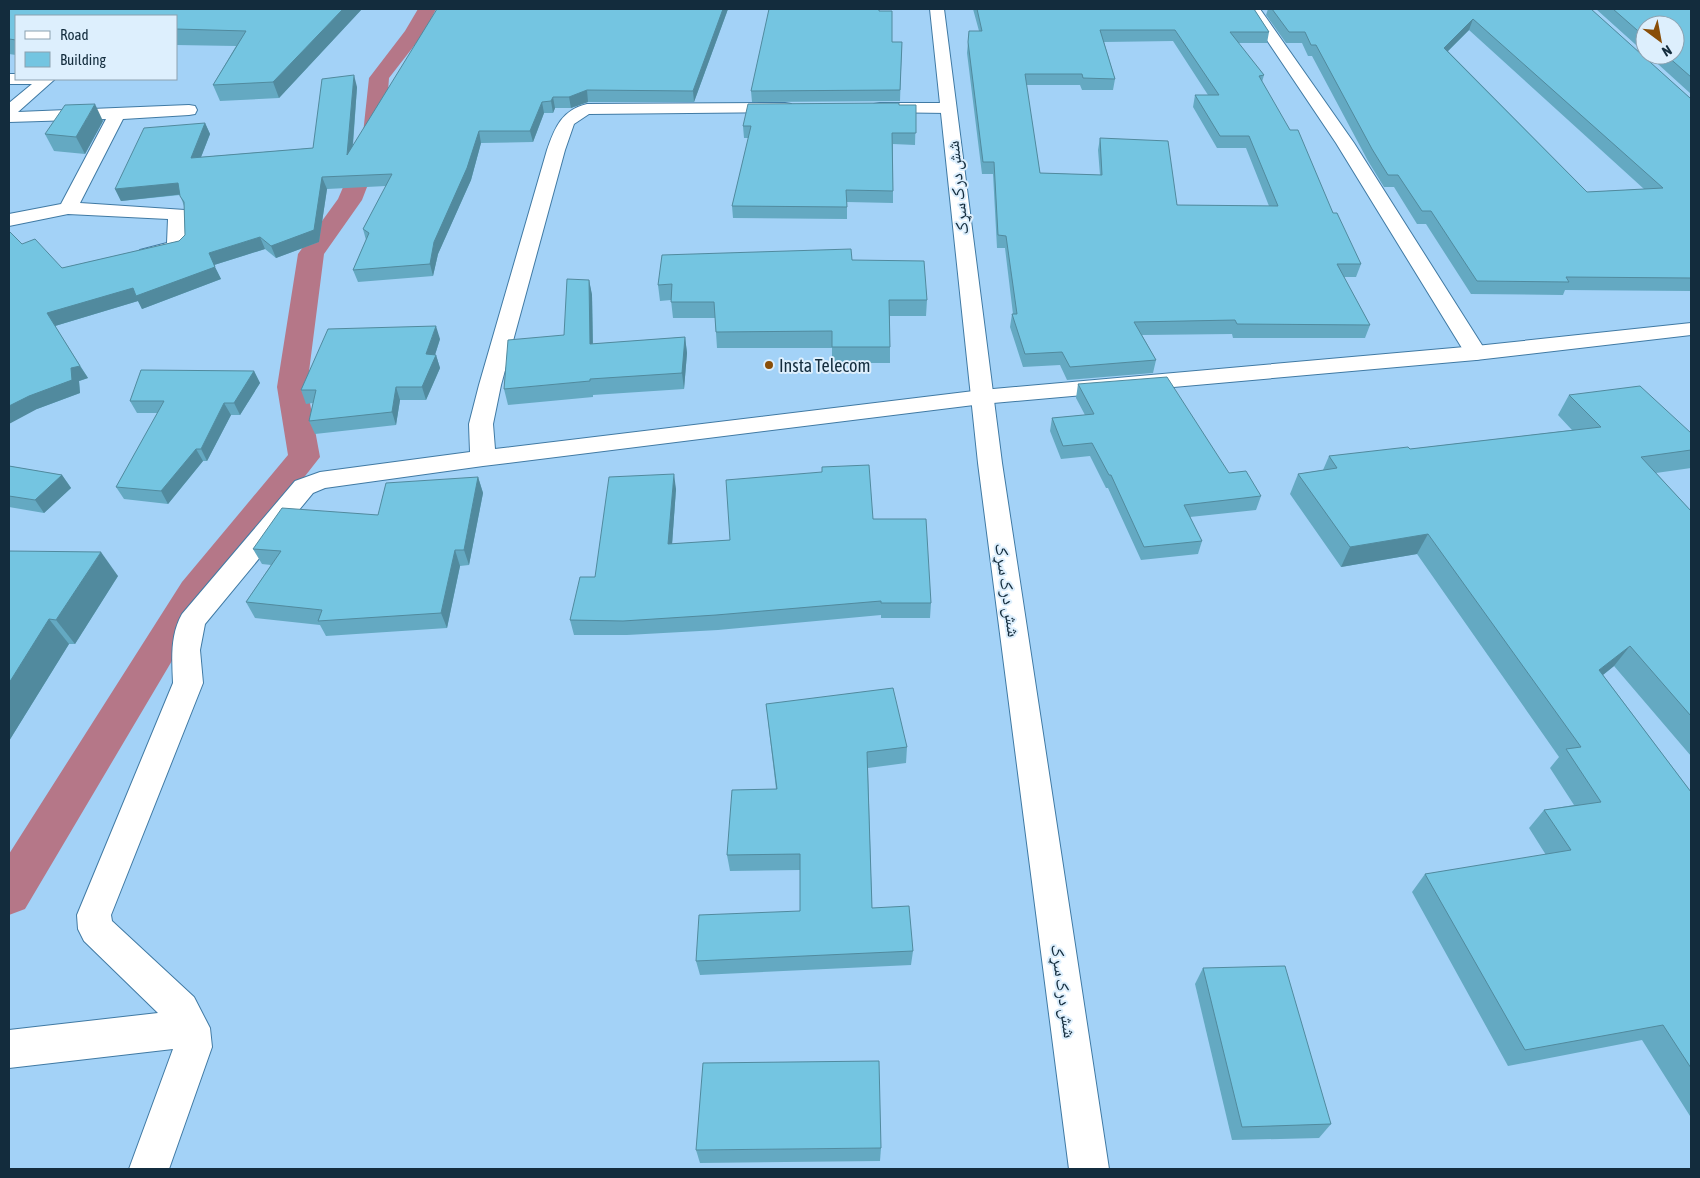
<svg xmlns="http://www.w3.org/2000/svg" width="1700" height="1178" viewBox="0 0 1700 1178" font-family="'Asap Condensed','Noto Naskh Arabic',sans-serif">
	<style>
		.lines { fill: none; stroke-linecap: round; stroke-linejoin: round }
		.canal { fill: #b57788; fill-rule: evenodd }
		.minor-casing { stroke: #407aa4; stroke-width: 2 }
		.tertiary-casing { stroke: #407aa4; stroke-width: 2 }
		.secondary-casing { stroke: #407aa4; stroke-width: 2 }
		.minor { fill: #fff; fill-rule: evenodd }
		.tertiary { fill: #fff; fill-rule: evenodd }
		.secondary { fill: #fff; fill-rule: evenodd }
		.wall { fill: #64a9c2; fill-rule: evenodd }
		.shaded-wall { fill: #518a9e }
		.building { fill: #74c5e1; stroke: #518a9e; fill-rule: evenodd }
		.poi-dot { fill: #894e08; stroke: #ddeffd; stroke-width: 2 }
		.labels { text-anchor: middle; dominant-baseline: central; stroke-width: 4; stroke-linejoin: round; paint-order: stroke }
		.street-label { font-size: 18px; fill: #132c3d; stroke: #ddeffd }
		.poi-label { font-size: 18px; fill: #132c3d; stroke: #ddeffd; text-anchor: start }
	</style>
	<rect width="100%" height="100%" fill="#a3d2f7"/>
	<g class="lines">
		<polygon class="canal" points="418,9 436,9 424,33 389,78 384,143 362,200 324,254 307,387 320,457 208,600 25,909 9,915 9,854 182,582 288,455 277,387 298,254 338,199 362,143 369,78 405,31"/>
		<defs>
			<g id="minor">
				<polygon points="1246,9 1260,9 1354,143 1487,353 1484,358 1476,360 1468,358 1465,353 1336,143"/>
				<polygon points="9,74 16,74 16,79 55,79 18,112 189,105 195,106 197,110 195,114 189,115 123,119 80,203 185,210 188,214 187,247 184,251 147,260 140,258 137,254 140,250 167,243 168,219 68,214 9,226 9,214 61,204 106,119 9,122 9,103 32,84 9,84"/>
				<path d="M785,103l6,1 2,4 -2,4 -202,2 -15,10 -9,26 -64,235 -8,39 2,25 487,-59 8,2 4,5 -4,5 -8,2 -499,62 -158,22 -12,5 -108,131 -5,26 3,33 -92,232 1,6 82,76 16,31 2,19 -43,122h-40l44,-120 -164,19v-38l149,-17 -74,-72 -6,-12 -1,-14 96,-232c-1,-24 -3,-48 9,-69l113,-133 25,-9 150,-20 -1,-28 10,-39 68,-235c8,-23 15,-40 40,-46z"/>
				<polygon points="880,103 948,103 954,104 956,108 954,112 948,113 874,112 872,108 874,104"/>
			</g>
			<polygon id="tertiary" points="1691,323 1691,335 1476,360 982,404 974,402 970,397 974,392 982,390 1476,346"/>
			<polygon id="secondary" points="930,9 944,9 1002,463 1109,1169 1069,1169 978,463"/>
		</defs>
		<use href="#minor" class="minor-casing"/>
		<use href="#tertiary" class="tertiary-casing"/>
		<use href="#secondary" class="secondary-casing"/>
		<use href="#minor" class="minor"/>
		<use href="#tertiary" class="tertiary"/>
		<use href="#secondary" class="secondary"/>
	</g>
	<g class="wall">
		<polygon points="9,9 362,9 279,98 220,101 213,85 236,46 176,45 176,16 16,16 16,55 9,54"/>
		<polygon points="728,9 694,102 588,102 571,108 555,108 553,113 544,113 533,142 481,143 471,180 438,254 433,276 358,282 353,270 366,240 363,229 386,186 327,189 319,242 276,258 265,249 214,265 221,279 142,309 138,301 55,326 88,378 79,381 80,393 37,409 22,244 62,268 179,241 185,235 184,206 180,195 121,201 115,189 205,123 210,134 201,157 313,148 357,87 353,146"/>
		<path d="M973,9h281l15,23 -2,11h-29l26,32 -2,7 99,182 -5,13h-12l26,48 -5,13h-132l-1,-4 -90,1 14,25 -3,13 -86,7 -7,-15 -37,2 -13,-40 2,-13h1l-8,-66h-8l-4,-74h-11l-15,-121 2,-22h10zM1173,41l35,54h-13l-2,12 24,41h29l23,58 -92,-1 -77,-67 -2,12 2,25 -60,-2 -14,-88h54l2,5h31l2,-11 -11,-37z"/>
		<path d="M1268,9h323l99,89h1v193l-126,-1 -2,5 -92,-1 -45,-70h-9l-23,-37h-10l-16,-26 -56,-105h-4l-6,-13h-16l-20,-28zM1469,30l175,159 -57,3 -139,-141z"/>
		<polygon points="1596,9 1691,9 1691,94 1648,55 1675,55 1645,25 1645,53"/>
		<polygon points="879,11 892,42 902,42 900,101 752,102 751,91"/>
		<polygon points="899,105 916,105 915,145 893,144 893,203 847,202 847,219 733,218 732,206 749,138 744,138 743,126"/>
		<polygon points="103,121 85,154 54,151 45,134"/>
		<polygon points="852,260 927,300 926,316 890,316 890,363 832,363 832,348 717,348 715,318 673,318 671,300 660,301 658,285"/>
		<polygon points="589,280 592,295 593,344 685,337 687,353 684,389 593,395 593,397 508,405 504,389 564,335"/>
		<polygon points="440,339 435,355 436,355 440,368 426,400 400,400 396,425 315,434 309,421 313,403 306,404 301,390"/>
		<polygon points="254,371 260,383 240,415 231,415 207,461 203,461 168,504 124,499 116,487 158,413 137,413 130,401"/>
		<polygon points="1078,384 1229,473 1261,496 1256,510 1190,517 1202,541 1198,554 1141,560 1108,488 1106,488 1090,456 1061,459 1050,431 1052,418 1085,415 1076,398"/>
		<polygon points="1569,395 1691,433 1691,468 1656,473 1691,511 1691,756 1614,666 1603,675 1691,792 1691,1116 1690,1116 1642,1040 1508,1066 1412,892 1425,874 1546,855 1529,828 1544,810 1574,805 1550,768 1559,757 1417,554 1341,567 1290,494 1298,474 1323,470 1329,456 1410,449 1572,430 1558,415"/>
		<polygon points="9,466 62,475 71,488 44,513 9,507"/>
		<polygon points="478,477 483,493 469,565 460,566 447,628 326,636 320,625 255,618 246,602 271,565 262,564 253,549 378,515"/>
		<polygon points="676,489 672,544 730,540 873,519 931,603 930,618 881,618 881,615 718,630 627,635 574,635 570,620 595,577"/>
		<polygon points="9,551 118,576 75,644 69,644 9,741"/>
		<polygon points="766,704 907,747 906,763 868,768 872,908 913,951 911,965 700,975 696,961 800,911 800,870 730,871 727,855 776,789"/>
		<polygon points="1203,968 1331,1124 1319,1138 1232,1140 1195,984"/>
		<polygon points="881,1148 880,1161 700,1163 696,1150"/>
	</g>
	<g class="shaded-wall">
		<polygon points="343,9 362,9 279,98 273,82"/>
		<polygon points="723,9 728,9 694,102 693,91"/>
		<polygon points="1473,19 1469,30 1440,59 1444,48"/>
		<polygon points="354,75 357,87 351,167 347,155"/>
		<polygon points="587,90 588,102 571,108 569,97"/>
		<polygon points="553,97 555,108 553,113 551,101"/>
		<polygon points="542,102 544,113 533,142 530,131"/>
		<polygon points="95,104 103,121 85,154 76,137"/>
		<polygon points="205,123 210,134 196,170 191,158"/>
		<polygon points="479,131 481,143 471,180 438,254 433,276 430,264 434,242"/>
		<polygon points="322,177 327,189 319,242 276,258 271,246"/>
		<polygon points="178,183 184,194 121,201 115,189"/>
		<polygon points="260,237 265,249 214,265 221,279 142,309 138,301 55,326 47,313 209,253"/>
		<polygon points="589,280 592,295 593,360 590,344"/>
		<polygon points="436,326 440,339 432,364 436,355 440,368 426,400 422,387 426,354"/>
		<polygon points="685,337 687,353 684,389 682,373"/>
		<polygon points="80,366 88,378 79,381 80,393 37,409 9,424 9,406 71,368"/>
		<polygon points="254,371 260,383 240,415 234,403"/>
		<polygon points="396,387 400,400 396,425 392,412"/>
		<polygon points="224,403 231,415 207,461 201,449"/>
		<polygon points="196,449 203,461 168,504 161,491"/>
		<polygon points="674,474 676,489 671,559 668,544"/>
		<polygon points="62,475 71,488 44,513 35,500"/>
		<polygon points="478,477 483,493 469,565 464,550"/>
		<polygon points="1428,534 1417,554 1341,567 1350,547"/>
		<polygon points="455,550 460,566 447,628 441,613"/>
		<polygon points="101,552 118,576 75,644 56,620"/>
		<polygon points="49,619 69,644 9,741 9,683"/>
		<polygon points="1630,646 1614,666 1584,690 1599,670"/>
	</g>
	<g class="building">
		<polygon points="9,9 343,9 273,82 213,85 246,31 176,29 176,16 16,16 16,40 9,39"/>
		<polygon points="437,9 723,9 693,91 587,90 569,97 553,97 551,101 542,102 530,131 479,131 467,168 434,242 430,264 353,270 369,233 363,229 392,174 322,177 314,230 271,246 260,237 209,253 215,267 136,296 133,288 47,313 80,366 71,368 72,380 29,396 9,406 9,231 22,244 35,239 62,268 179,241 185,235 184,202 180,196 178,183 115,189 144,128 205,123 191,158 313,148 322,79 354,75 347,155"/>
		<polygon points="769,9 879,9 879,11 892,11 892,42 902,42 900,90 751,91"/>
		<path d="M977,9h277l15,23h-39l34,43 -5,1 31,54h8l35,83h4l24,51h-24l33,61 -133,-1 -2,-4 -101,2 22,38 -86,7 -8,-15 -37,2 -13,-40h5l-11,-78 -8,-1 -4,-73h-11l-15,-120 1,-11h13zM1100,30h75l44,65h-24l25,41h29l29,70 -101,-1 -9,-64 -68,-3 2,37 -62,-2 -15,-99h57l1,4 32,1z"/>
		<path d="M1272,9h319l99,89h1v180l-125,-1 3,5 -92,-1 -46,-70h-9l-24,-36h-10l-16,-26 -56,-104h-5l-6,-13h-16zM1473,19l190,169 -76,4 -143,-144z"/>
		<polygon points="1613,9 1691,9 1691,77 1666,55 1675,55 1675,25 1645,25 1645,37"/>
		<polygon points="899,103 899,105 916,105 916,133 892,133 893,191 846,190 847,207 732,206 751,126 743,126 748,104"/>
		<polygon points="95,104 76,137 45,134 65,105"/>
		<polygon points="851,249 852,260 924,261 927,300 889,300 890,347 832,347 832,331 716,332 714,302 671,302 672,284 658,285 662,255"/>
		<polygon points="567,279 589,280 590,344 685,337 682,373 590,379 590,381 504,389 508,340 564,335"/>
		<polygon points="436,326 426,354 436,355 422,387 396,387 392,412 309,421 316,390 301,390 328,329"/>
		<polygon points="141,370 254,371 234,403 224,403 201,449 196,449 161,491 116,487 164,401 130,401"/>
		<polygon points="1167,377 1229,473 1246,471 1261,496 1184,505 1202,541 1144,547 1111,475 1109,475 1092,443 1063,446 1052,418 1094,414 1078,384"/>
		<polygon points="1640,386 1691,433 1691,450 1641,457 1691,511 1691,716 1630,646 1599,670 1691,792 1691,1068 1663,1025 1525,1050 1425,874 1571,850 1544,810 1601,802 1566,749 1581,747 1428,534 1350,547 1298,474 1337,468 1329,456 1408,447 1410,449 1601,427 1569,395"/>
		<polygon points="869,465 873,519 926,519 931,603 881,603 881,601 716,615 623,621 570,620 580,577 595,577 609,477 674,474 668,544 730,540 726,480 822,472 822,467"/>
		<polygon points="9,466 62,475 35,500 9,496"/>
		<polygon points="478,477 464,550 455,550 441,613 318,621 322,610 246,602 281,551 253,549 282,508 378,515 386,483"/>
		<polygon points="9,551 101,552 56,620 49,619 9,683"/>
		<polygon points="893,688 907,747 867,752 872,908 909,906 913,951 696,961 699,915 800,911 800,854 727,855 732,790 777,789 766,704"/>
		<polygon points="1285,966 1331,1124 1242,1127 1203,968"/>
		<polygon points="879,1061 881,1148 696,1150 703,1063"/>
	</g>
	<circle class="poi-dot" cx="769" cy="365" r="5"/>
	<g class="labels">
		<g class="street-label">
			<text transform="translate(957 188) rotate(-96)">شش درک سړک</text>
			<text transform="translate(1008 590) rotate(82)">شش درک سړک</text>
			<text transform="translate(1064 991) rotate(82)">شش درک سړک</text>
		</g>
		<g class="poi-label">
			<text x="779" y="365">Insta Telecom</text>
		</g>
	</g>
	<rect width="1700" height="1178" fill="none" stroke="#132c3d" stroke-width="20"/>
	<rect x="15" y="15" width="162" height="65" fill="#ddeffd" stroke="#8ca1b0"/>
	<rect x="25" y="31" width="25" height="8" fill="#ffffff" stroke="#8ca1b0"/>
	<text x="60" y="40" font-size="15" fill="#132c3d">Road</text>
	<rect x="25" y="52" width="25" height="15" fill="#74c5e1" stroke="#8ca1b0"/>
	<text x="60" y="65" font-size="15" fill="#132c3d">Building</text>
	<g transform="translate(1660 40) rotate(148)"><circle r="24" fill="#ddeffd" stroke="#8ca1b0"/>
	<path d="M0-4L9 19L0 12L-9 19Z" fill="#894e08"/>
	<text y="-8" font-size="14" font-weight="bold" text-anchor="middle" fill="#132c3d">N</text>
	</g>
</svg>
